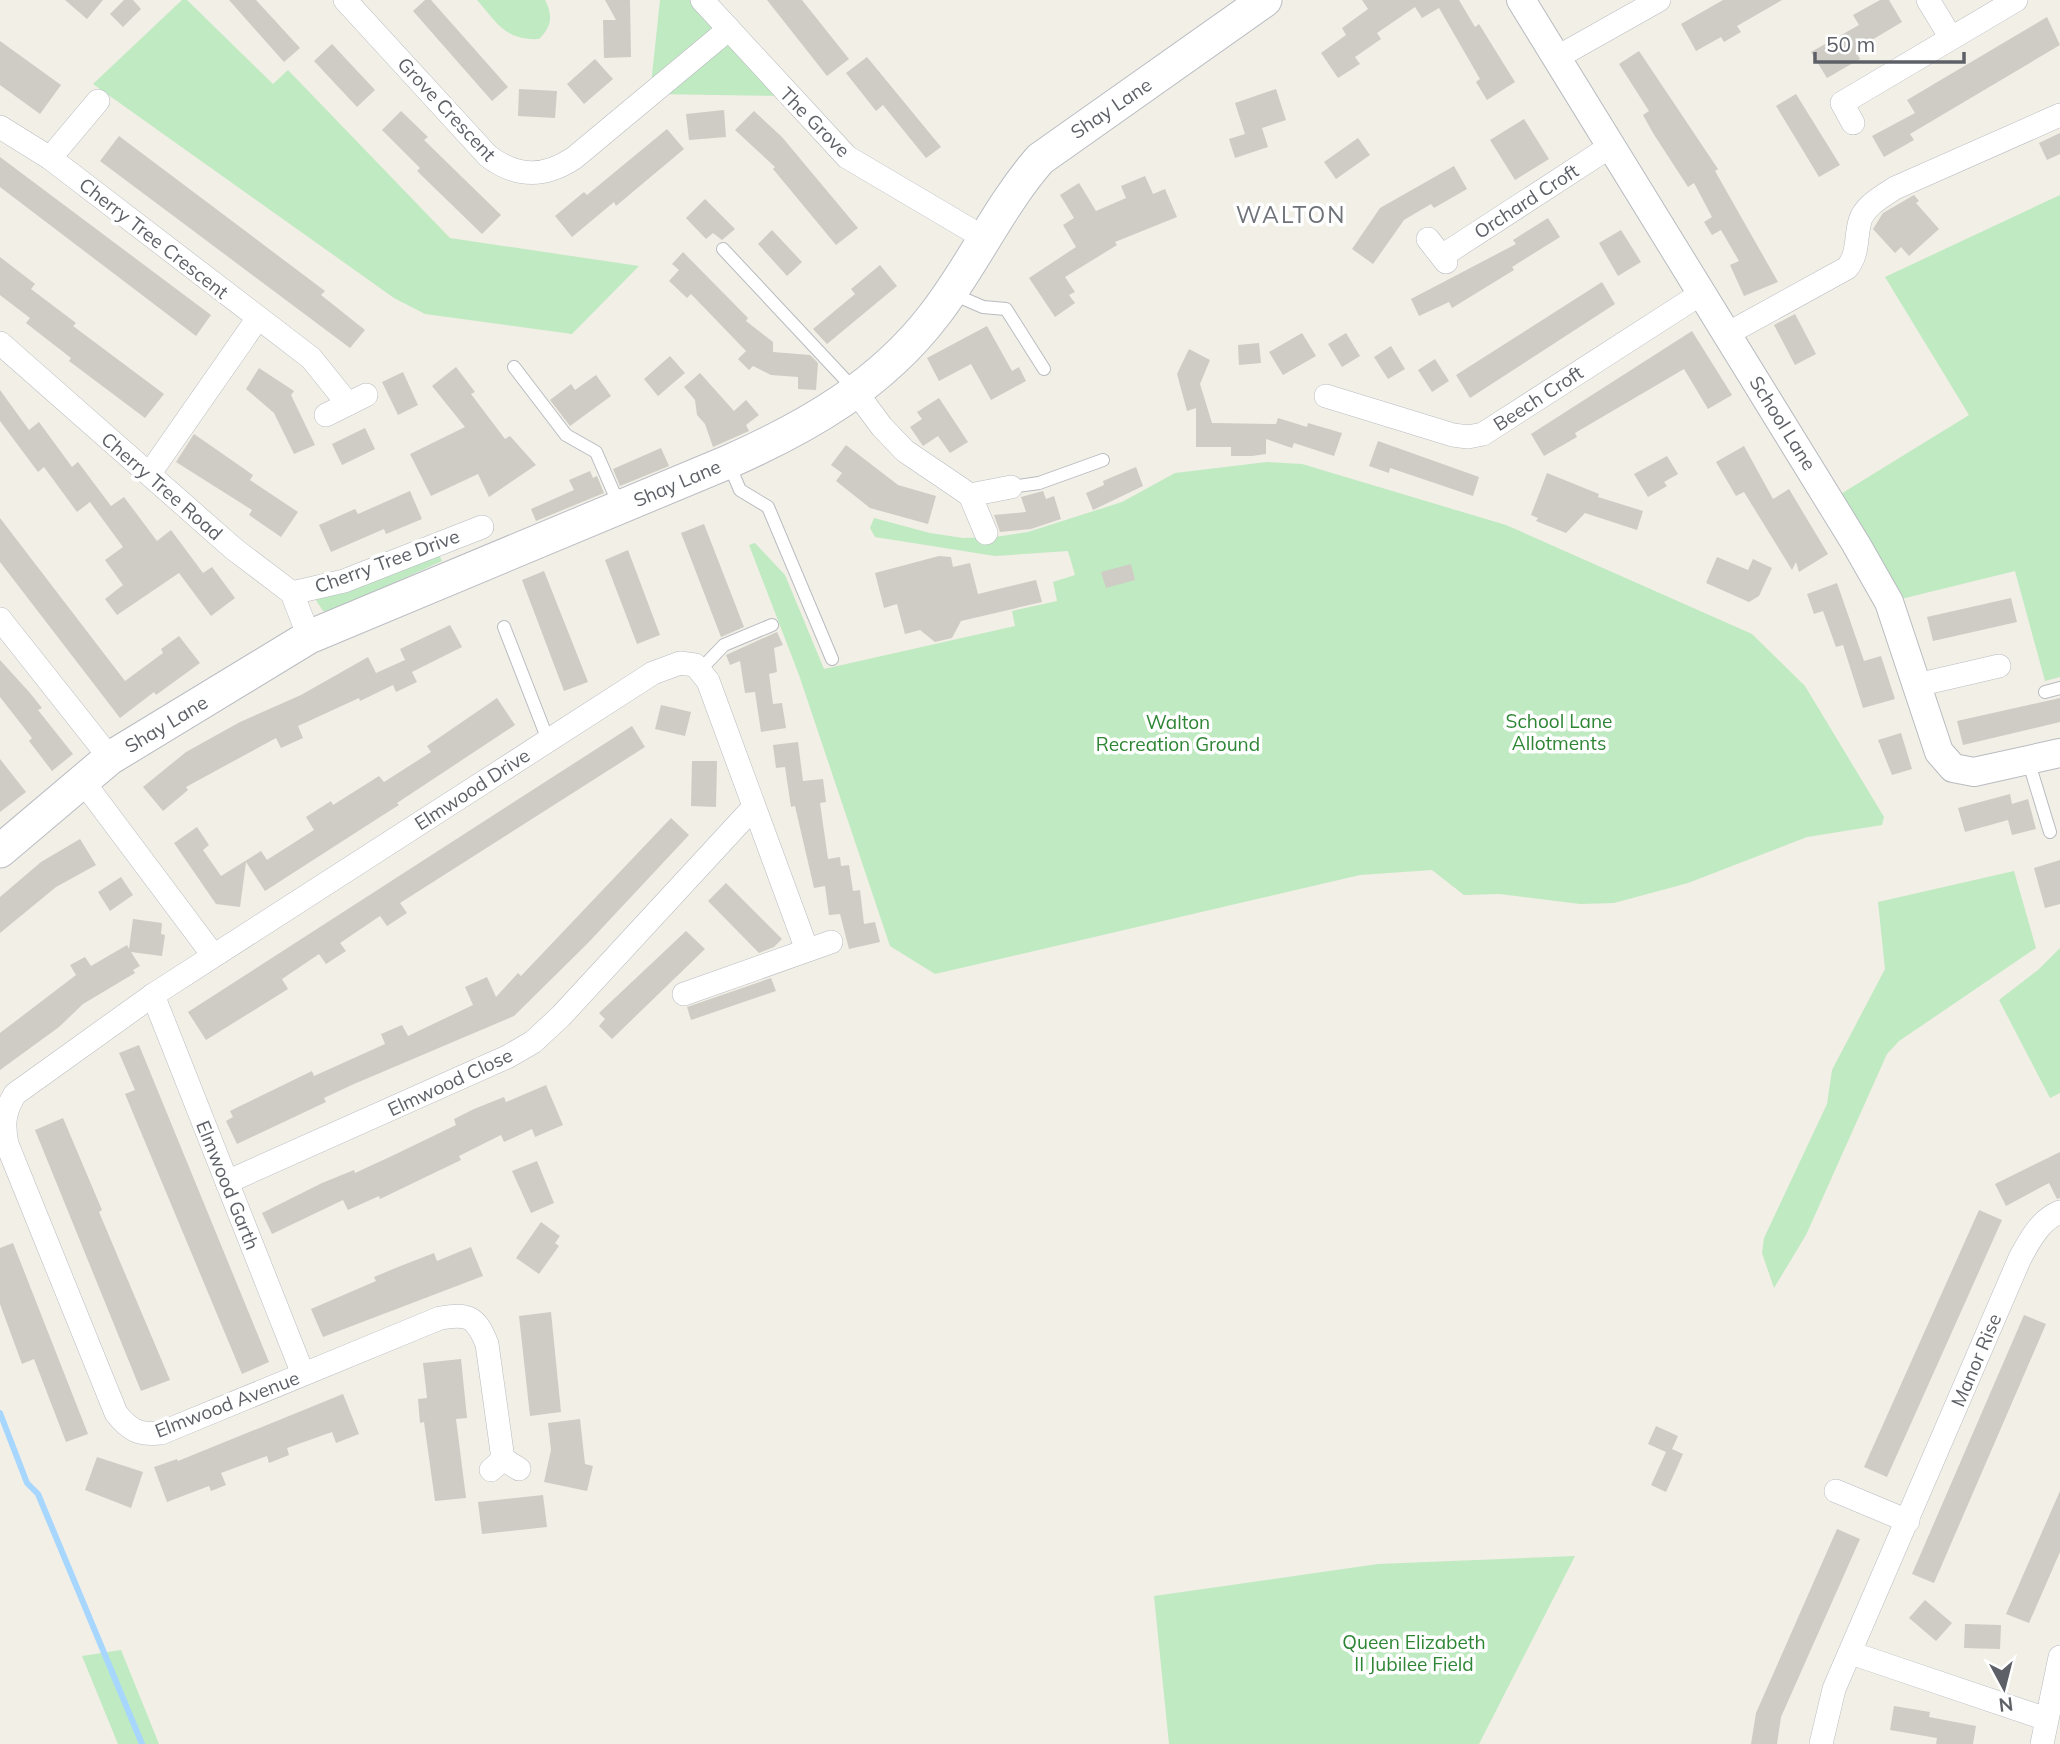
<svg xmlns="http://www.w3.org/2000/svg" width="2060" height="1744" viewBox="0 0 2060 1744" font-family="Mulish,sans-serif">
	<style>
		.green { fill: #c0eac2 }
		.lines { fill: none; stroke-linecap: round; stroke-linejoin: round }
		.stream { stroke: #a7d6ff; stroke-width: 6 }
		.building { fill: #ceccc5 }
		.service-casing { stroke: #b8bbc0; stroke-width: 14 }
		.minor-casing { stroke: #b8bbc0; stroke-width: 24 }
		.tertiary-casing { stroke: #b8bbc0; stroke-width: 30 }
		.secondary-casing { stroke: #b9bcc2; stroke-width: 35 }
		.service { stroke: #fff; stroke-width: 12 }
		.minor { stroke: #fff; stroke-width: 23 }
		.tertiary { stroke: #fff; stroke-width: 28 }
		.secondary { stroke: #fff; stroke-width: 33 }
		.labels { text-anchor: middle; dominant-baseline: central; stroke-width: 7; stroke-linejoin: round; paint-order: stroke }
		.street-label { font-size: 19px; fill: #5d6167; stroke: #fff }
		.park-label { font-size: 19px; fill: #2e8635; stroke: #fff }
		.quarter-label { font-size: 23px; letter-spacing: 2px; fill: #6e7379; stroke: #fff }
	</style>
	<rect width="100%" height="100%" fill="#f1efe6"/>
	<g class="green">
		<polygon points="182,0 187,0 273,84 288,70 450,238 639,266 572,334 425,314 394,298 93,84"/>
		<path d="M477,0h68c8,15 7,27 -6,39 -33,2 -42,-16 -62,-39z"/>
		<polygon points="660,0 702,0 787,96 650,94"/>
		<polygon points="2060,195 2060,677 2045,681 2015,571 1889,602 1831,500 1969,415 1885,277"/>
		<polygon points="1267,462 1302,464 1506,525 1752,634 1805,686 1884,817 1882,825 1807,837 1688,883 1614,903 1580,904 1499,894 1464,895 1432,870 1360,875 935,974 890,946 799,675 749,545 755,543 785,575 824,669 1015,626 1012,611 1057,601 1053,582 1075,575 1068,551 995,556 875,537 870,528 874,518 930,533 963,538 995,537 1028,532 1122,502 1175,473"/>
		<polygon points="438,552 442,561 330,612 323,611 314,597"/>
		<polygon points="2014,871 2036,948 1899,1041 1887,1054 1806,1235 1774,1288 1762,1253 1764,1238 1827,1104 1832,1070 1885,969 1878,902"/>
		<polygon points="2060,948 2060,1093 2050,1098 1999,1000 2038,970"/>
		<polygon points="1575,1556 1479,1744 1169,1744 1154,1596 1378,1564"/>
		<polygon points="121,1650 159,1744 118,1744 82,1656"/>
	</g>
	<g class="lines">
		<polyline class="stream" points="0,1413 27,1483 38,1494 142,1744"/>
	</g>
	<g class="building">
		<polygon points="65,0 103,0 87,19"/>
		<polygon points="124,0 133,0 141,9 123,27 110,14"/>
		<polygon points="229,0 256,0 300,48 284,62"/>
		<polygon points="425,0 431,0 508,87 492,101 413,11"/>
		<polygon points="605,0 630,0 631,57 604,58 603,20 616,20"/>
		<polygon points="767,0 802,0 849,59 827,76"/>
		<polygon points="1362,0 1459,0 1475,27 1479,24 1515,82 1487,100 1476,82 1480,79 1439,8 1422,18 1415,7 1377,33 1381,39 1355,57 1360,64 1338,78 1321,53 1346,35 1342,28 1368,9"/>
		<polygon points="1723,0 1782,0 1737,26 1741,32 1724,42 1721,37 1696,51 1681,24"/>
		<polygon points="1880,0 1889,0 1902,22 1855,50 1860,59 1827,78 1811,52 1859,25 1853,15"/>
		<polygon points="2047,17 2060,45 1910,134 1914,140 1884,157 1872,136 1915,113 1907,100"/>
		<polygon points="0,41 61,85 40,114 0,85"/>
		<polygon points="332,44 375,90 357,107 314,61"/>
		<polygon points="1639,51 1718,169 1715,171 1778,282 1744,296 1730,265 1739,261 1721,230 1712,235 1704,222 1712,217 1694,183 1688,187 1653,133 1643,115 1649,111 1619,64"/>
		<polygon points="867,57 941,147 926,158 883,105 876,111 846,73"/>
		<polygon points="595,59 613,79 584,104 567,84"/>
		<polygon points="519,89 557,91 555,118 518,116"/>
		<polygon points="1276,89 1286,120 1262,128 1268,147 1235,158 1229,139 1245,134 1235,103"/>
		<polygon points="1796,94 1840,165 1819,177 1776,106"/>
		<polygon points="724,110 726,137 689,140 686,114"/>
		<polygon points="401,111 428,137 424,140 501,215 482,234 417,171 420,168 382,130"/>
		<polygon points="754,111 782,137 858,228 836,245 773,169 775,167 735,130"/>
		<polygon points="1524,119 1549,159 1515,180 1490,140"/>
		<polygon points="667,129 684,149 616,206 614,202 572,237 555,216 584,192 587,195"/>
		<polygon points="2060,133 2060,154 2047,160 2039,143"/>
		<polygon points="119,136 325,291 321,295 365,330 350,348 100,161"/>
		<polygon points="1358,138 1370,155 1336,179 1324,162"/>
		<polygon points="0,157 211,315 196,336 0,187"/>
		<polygon points="1454,166 1467,189 1434,208 1431,204 1404,220 1373,264 1352,249 1380,208"/>
		<polygon points="1145,176 1153,194 1165,189 1177,217 1115,242 1117,245 1065,277 1075,292 1069,295 1075,303 1055,317 1029,278 1076,247 1063,225 1074,218 1060,195 1079,183 1096,211 1126,198 1121,186"/>
		<polygon points="1914,195 1919,201 1916,203 1939,229 1909,256 1901,247 1895,253 1873,229 1883,213"/>
		<polygon points="705,199 735,229 722,240 713,233 706,239 686,218"/>
		<polygon points="1548,218 1560,237 1512,267 1514,270 1452,308 1449,302 1419,316 1411,299 1516,244 1513,240"/>
		<polygon points="772,230 802,262 787,276 758,244"/>
		<polygon points="1621,230 1641,262 1618,276 1599,243"/>
		<polygon points="683,252 748,318 746,321 773,342 773,352 810,355 818,363 816,390 798,389 798,377 771,375 753,366 749,370 738,359 746,351 691,294 687,298 669,281 679,270 672,264"/>
		<polygon points="0,257 35,284 31,289 76,323 73,326 164,394 145,418 69,361 71,358 26,323 30,318 0,295"/>
		<polygon points="880,265 897,286 827,344 813,329 855,294 851,289"/>
		<polygon points="1602,282 1615,304 1470,398 1456,375"/>
		<polygon points="1795,314 1816,354 1795,365 1774,325"/>
		<polygon points="987,326 1012,371 1019,367 1026,381 991,400 971,364 939,381 927,358"/>
		<polygon points="1692,331 1732,395 1708,409 1684,369 1575,433 1577,437 1544,456 1531,434"/>
		<polygon points="1302,333 1316,356 1283,375 1269,352"/>
		<polygon points="1346,333 1360,356 1342,367 1328,344"/>
		<polygon points="1259,343 1261,363 1239,365 1238,345"/>
		<polygon points="1391,346 1405,369 1388,379 1374,357"/>
		<polygon points="1189,349 1210,360 1200,384 1212,423 1276,424 1278,418 1307,427 1308,423 1342,433 1334,456 1294,443 1292,448 1266,439 1266,454 1252,456 1231,456 1231,447 1196,447 1196,408 1187,411 1177,374"/>
		<polygon points="670,356 685,373 658,396 644,379"/>
		<polygon points="1435,359 1449,381 1432,392 1418,370"/>
		<polygon points="456,367 475,392 471,394 505,439 510,436 536,465 489,497 478,474 431,496 410,454 465,427 432,386"/>
		<polygon points="259,368 294,391 291,395 315,445 294,454 274,413 246,389"/>
		<polygon points="403,372 418,405 398,415 382,382"/>
		<polygon points="700,373 734,411 746,400 759,415 746,425 749,431 713,447 705,424 697,415 695,400 684,387"/>
		<polygon points="596,375 611,396 570,426 550,400 571,384 575,390"/>
		<polygon points="0,390 29,430 39,422 72,467 78,462 111,506 124,497 157,541 171,530 203,573 212,567 235,598 211,616 179,573 117,615 105,599 123,585 105,560 123,547 90,502 77,512 44,467 38,472 0,421"/>
		<polygon points="939,398 968,442 950,453 938,436 923,446 910,427 922,419 917,412"/>
		<polygon points="365,428 375,449 342,465 332,444"/>
		<polygon points="194,434 253,475 250,480 298,512 281,537 249,515 252,510 176,462"/>
		<polygon points="1378,441 1479,477 1473,496 1390,468 1389,473 1369,466"/>
		<polygon points="846,445 898,485 936,496 928,524 870,508 836,481 842,473 831,465"/>
		<polygon points="1744,446 1773,499 1789,489 1828,554 1799,572 1796,562 1792,570 1744,492 1736,496 1716,462"/>
		<polygon points="661,448 669,466 620,486 613,469"/>
		<polygon points="1667,456 1678,474 1664,482 1667,486 1648,497 1634,474"/>
		<polygon points="1136,467 1143,486 1093,510 1086,493 1104,485 1103,481"/>
		<polygon points="590,471 593,478 597,476 604,493 536,521 531,509 574,490 569,480"/>
		<polygon points="1547,473 1599,494 1598,497 1643,511 1637,530 1585,513 1566,533 1536,521 1538,518 1531,515"/>
		<polygon points="410,491 422,519 386,534 384,529 331,552 319,525 355,509 358,514"/>
		<polygon points="1043,491 1046,499 1054,496 1061,519 1031,529 1000,532 994,515 1026,512 1021,497"/>
		<polygon points="0,518 125,681 163,653 161,649 179,636 200,663 156,695 154,692 120,718 0,562"/>
		<polygon points="704,524 744,627 721,637 681,533"/>
		<polygon points="628,550 660,635 637,644 605,560"/>
		<polygon points="939,556 951,557 953,567 970,563 978,594 1036,580 1042,602 961,621 952,638 935,642 920,630 905,634 897,604 884,608 875,573"/>
		<polygon points="1717,557 1748,570 1753,559 1772,568 1759,596 1749,602 1706,583"/>
		<polygon points="1131,564 1135,580 1106,588 1101,572"/>
		<polygon points="544,571 588,682 564,691 522,580"/>
		<polygon points="1837,583 1864,661 1881,656 1895,699 1863,708 1843,645 1836,647 1823,611 1814,614 1807,594"/>
		<polygon points="2011,598 2017,622 1933,641 1927,617"/>
		<polygon points="450,625 462,647 412,672 417,682 396,692 393,685 360,701 359,698 298,726 303,738 281,748 276,738 186,787 188,790 163,811 143,787 186,752 240,722 301,695 368,657 376,673 405,660 400,649"/>
		<polygon points="777,632 783,645 774,648 777,672 769,674 773,704 782,703 786,728 761,732 755,692 745,693 740,661 730,665 726,655"/>
		<polygon points="0,660 30,693 42,708 38,710 73,754 52,771 29,741 32,738 0,697"/>
		<polygon points="497,698 515,725 397,803 399,805 380,817 265,891 246,862 240,907 216,904 174,843 197,827 209,845 203,850 221,876 261,851 267,860 270,858 314,830 306,817 331,801 333,805 379,776 384,782 431,752 427,746"/>
		<polygon points="2060,698 2060,722 1963,745 1957,721"/>
		<polygon points="661,705 691,712 685,736 655,729"/>
		<polygon points="632,726 645,747 400,903 407,913 387,926 380,916 340,943 346,951 326,964 319,954 282,979 288,989 206,1040 188,1012"/>
		<polygon points="1901,733 1912,769 1892,775 1878,740"/>
		<polygon points="798,742 803,781 823,779 826,802 820,803 828,859 840,857 841,866 849,865 853,891 860,890 864,924 875,922 880,942 849,949 840,914 829,915 825,886 814,888 795,806 791,807 785,767 776,768 773,745"/>
		<polygon points="0,759 26,792 0,812"/>
		<polygon points="692,761 717,761 716,807 691,806"/>
		<polygon points="2010,794 2012,804 2028,799 2036,829 2012,835 2008,820 1965,832 1958,808"/>
		<polygon points="671,818 689,835 588,943 514,1016 354,1084 324,1098 326,1102 237,1144 226,1121 233,1117 230,1111 312,1071 314,1076 385,1044 381,1034 402,1025 408,1036 473,1005 465,987 487,977 496,997 518,973 521,976"/>
		<polygon points="80,839 96,865 56,887 0,933 0,897 41,862"/>
		<polygon points="2060,860 2060,904 2045,908 2034,868"/>
		<polygon points="121,877 133,895 110,911 98,892"/>
		<polygon points="726,883 782,939 774,947 759,953 708,901"/>
		<polygon points="133,919 162,923 161,934 165,935 162,956 131,952 140,966 133,970 135,973 83,1004 59,1027 0,1070 0,1033 76,975 70,965 85,957 91,966 127,945 129,949"/>
		<polygon points="686,931 705,949 612,1039 599,1026 605,1019 599,1013"/>
		<polygon points="771,978 776,991 691,1020 687,1007"/>
		<polygon points="139,1045 269,1362 242,1374 125,1094 135,1090 119,1053"/>
		<polygon points="546,1085 563,1125 535,1137 532,1129 504,1142 501,1135 459,1156 461,1160 380,1199 379,1196 348,1210 343,1200 272,1234 262,1213 322,1183 354,1170 355,1173 396,1154 456,1125 454,1119 474,1109 504,1097 506,1102"/>
		<polygon points="63,1118 102,1210 99,1212 170,1380 141,1391 35,1130"/>
		<polygon points="2060,1152 2060,1198 2057,1199 2049,1183 2006,1206 1995,1184"/>
		<polygon points="537,1161 554,1203 531,1213 512,1171"/>
		<polygon points="1979,1210 2002,1220 1887,1477 1864,1467"/>
		<polygon points="541,1222 560,1236 555,1243 559,1246 539,1274 516,1258"/>
		<polygon points="13,1243 88,1434 66,1442 34,1359 22,1364 0,1304 0,1248"/>
		<polygon points="471,1247 483,1276 323,1337 311,1309 376,1281 374,1277 398,1267 434,1253 437,1261"/>
		<polygon points="551,1312 561,1412 530,1416 519,1316"/>
		<polygon points="2024,1315 2046,1324 1934,1583 1912,1574"/>
		<polygon points="461,1359 467,1418 456,1419 466,1498 435,1501 424,1422 420,1423 418,1399 427,1398 423,1363"/>
		<polygon points="343,1394 359,1434 336,1443 332,1432 287,1448 289,1455 269,1463 267,1456 221,1473 226,1485 211,1491 209,1486 167,1502 154,1467 177,1459 178,1461"/>
		<polygon points="580,1419 585,1464 593,1466 587,1491 544,1482 551,1450 548,1423"/>
		<polygon points="1656,1426 1678,1436 1672,1449 1683,1454 1666,1492 1651,1485 1666,1452 1648,1444"/>
		<polygon points="97,1457 143,1472 131,1508 85,1490"/>
		<polygon points="2060,1491 2060,1552 2029,1623 2006,1614"/>
		<polygon points="543,1495 547,1527 482,1534 478,1502"/>
		<polygon points="1837,1529 1860,1539 1781,1717 1777,1744 1751,1744 1756,1713"/>
		<polygon points="1925,1600 1952,1623 1936,1641 1909,1618"/>
		<polygon points="1965,1624 2001,1625 2000,1649 1964,1648"/>
		<polygon points="1894,1706 1930,1712 1929,1717 1976,1726 1973,1744 1936,1744 1937,1738 1890,1730"/>
	</g>
	<g class="lines">
		<defs>
			<g id="service">
				<polyline points="723,249 854,389"/>
				<polyline points="953,294 983,307 1006,309 1044,369"/>
				<polyline points="514,367 566,435 596,452 620,507"/>
				<polyline points="728,462 740,490 768,507 832,659"/>
				<polyline points="1011,487 1039,483 1103,460"/>
				<polyline points="504,627 548,740"/>
				<polyline points="701,669 724,645 772,625"/>
				<polyline points="2045,692 2060,688"/>
				<polyline points="2028,760 2050,832"/>
			</g>
			<g id="minor">
				<path d="M345,0l143,156c29,22 56,22 86,2l155,-129"/>
				<polyline points="702,0 847,157 986,239"/>
				<polyline points="1928,0 1951,38"/>
				<polyline points="1556,58 1659,0"/>
				<polyline points="1853,123 1842,103 2016,0"/>
				<polyline points="0,127 50,158 311,358 348,404"/>
				<polyline points="50,158 98,101"/>
				<polyline points="1428,239 1446,262"/>
				<polyline points="1442,256 1611,146"/>
				<path d="M1727,334l120,-66c12,-15 8,-29 13,-47 4,-15 23,-25 35,-33l165,-73"/>
				<polyline points="0,343 234,549 292,593 309,637"/>
				<polyline points="856,392 882,427 905,451 970,495"/>
				<polyline points="1326,396 1453,435 1468,437 1483,434 1702,293"/>
				<polyline points="326,415 366,395"/>
				<polyline points="150,473 258,318"/>
				<polyline points="986,533 970,495 1011,487"/>
				<polyline points="292,593 344,581 482,527"/>
				<polyline points="0,619 110,758"/>
				<polyline points="1917,685 1999,666"/>
				<polyline points="82,780 213,955"/>
				<polyline points="684,994 831,942"/>
				<polyline points="153,995 303,1374"/>
				<polyline points="227,1182 507,1057 533,1042 561,1016 753,808"/>
				<path d="M503,1459l-16,-115c-11,-27 -18,-31 -47,-26l-279,115c-22,2 -31,-2 -45,-20l-109,-269c-4,-20 -3,-32 8,-50l138,-99 500,-322 27,-10 15,2 13,16 99,269"/>
				<polyline points="491,1470 503,1459 519,1469"/>
				<polyline points="1836,1491 1908,1521"/>
				<polyline points="1851,1653 2046,1719"/>
				<path d="M1821,1744l13,-55 186,-431c10,-18 20,-38 40,-46"/>
				<polyline points="2042,1744 2060,1657"/>
			</g>
			<polyline id="tertiary" points="1521,0 1856,544 1889,602 1939,752 1953,768 1974,772 2060,753"/>
			<path id="secondary" d="M0,851l110,-93 199,-121 419,-175c79,-35 153,-77 207,-148 38,-49 64,-108 105,-155l225,-159"/>
		</defs>
		<use href="#service" class="service-casing"/>
		<use href="#minor" class="minor-casing"/>
		<use href="#tertiary" class="tertiary-casing"/>
		<use href="#secondary" class="secondary-casing"/>
		<use href="#service" class="service"/>
		<use href="#minor" class="minor"/>
		<use href="#tertiary" class="tertiary"/>
		<use href="#secondary" class="secondary"/>
	</g>
	<g class="labels">
		<g class="street-label">
			<text transform="translate(1111 108) rotate(-34)">Shay Lane</text>
			<text transform="translate(447 109) rotate(47)">Grove Crescent</text>
			<text transform="translate(815 122) rotate(45)">The Grove</text>
			<text transform="translate(1526 201) rotate(-33)">Orchard Croft</text>
			<text transform="translate(154 238) rotate(38)">Cherry Tree Crescent</text>
			<text transform="translate(1538 398) rotate(-33)">Beech Croft</text>
			<text transform="translate(1783 423) rotate(58)">School Lane</text>
			<text transform="translate(677 483) rotate(-23)">Shay Lane</text>
			<text transform="translate(162 486) rotate(41)">Cherry Tree Road</text>
			<text transform="translate(387 561) rotate(-20)">Cherry Tree Drive</text>
			<text transform="translate(166 724) rotate(-31)">Shay Lane</text>
			<text transform="translate(472 789) rotate(-33)">Elmwood Drive</text>
			<text transform="translate(450 1082) rotate(-25)">Elmwood Close</text>
			<text transform="translate(228 1185) rotate(68)">Elmwood Garth</text>
			<text transform="translate(1976 1360) rotate(-67)">Manor Rise</text>
			<text transform="translate(227 1404) rotate(-21)">Elmwood Avenue</text>
		</g>
		<g class="park-label">
			<text x="1559" y="721">School Lane<tspan x="1559" dy="22">Allotments</tspan></text>
			<text x="1178" y="722">Walton<tspan x="1178" dy="22">Recreation Ground</tspan></text>
			<text x="1414" y="1642">Queen Elizabeth<tspan x="1414" dy="22">II Jubilee Field</tspan></text>
		</g>
		<g class="quarter-label">
			<text x="1291" y="214">WALTON</text>
		</g>
	</g>
	<g transform="translate(2004 1688) rotate(173)" stroke="#ffffff" stroke-width="5" paint-order="stroke">
	<path d="M0-5L12 26L0 18L-12 26Z" fill="#5d6167"/>
	<text y="-10" font-size="19" font-weight="bold" text-anchor="middle" fill="#5d6167">N</text>
	</g>
	<path d="M1815 52v10h149v-10" fill="none" stroke="#5d6167" stroke-width="3.5"/>
	<text x="1826" y="52" font-size="21" fill="#5d6167" stroke="#ffffff" stroke-width="5" paint-order="stroke">50 m</text>
</svg>
